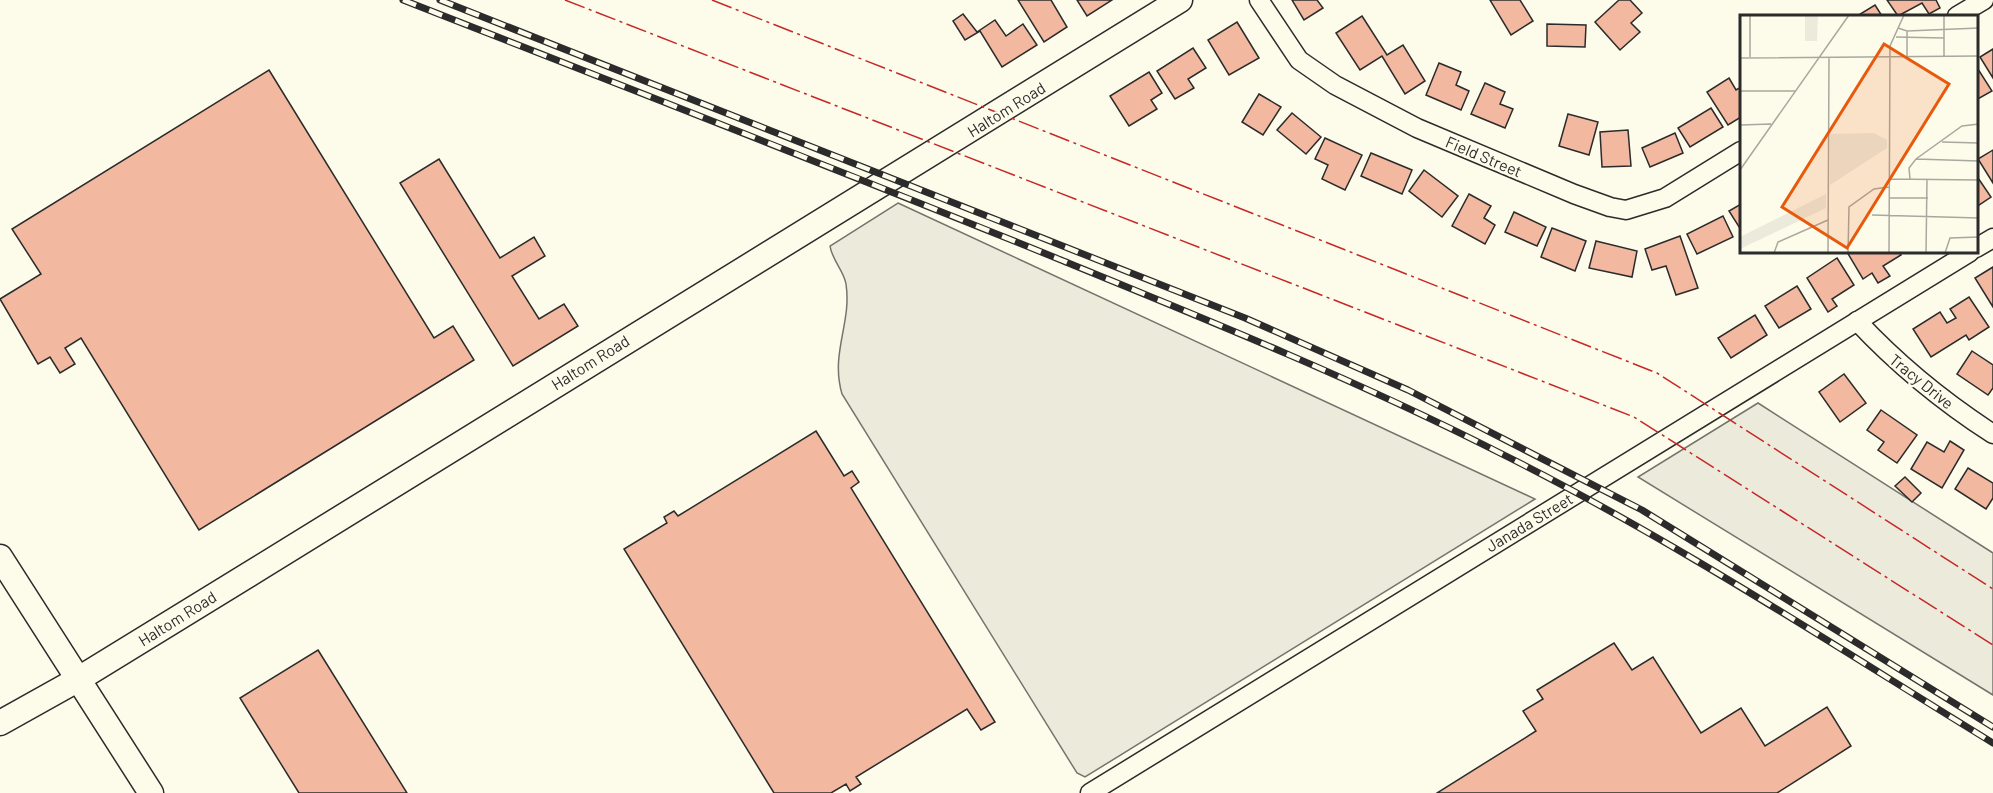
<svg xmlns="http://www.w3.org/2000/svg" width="1993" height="793" viewBox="0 0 1993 793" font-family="Barlow,sans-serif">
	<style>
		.green { fill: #ecebdb; stroke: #74746e; stroke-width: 1.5 }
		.building { fill: #f2b8a0; stroke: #2b2b2b; stroke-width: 1.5 }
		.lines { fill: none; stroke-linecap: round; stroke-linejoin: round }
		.minor-casing { stroke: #2b2b2b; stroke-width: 21 }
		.major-casing { stroke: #2b2b2b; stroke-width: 27 }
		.minor { stroke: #fdfbea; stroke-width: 18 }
		.major { stroke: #fdfbea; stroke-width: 24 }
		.rail-casing { stroke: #2b2b2b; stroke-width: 7 }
		.rail { stroke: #fdfbea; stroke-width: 4.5; stroke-dasharray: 14; stroke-linecap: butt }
		.power { stroke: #c62828; stroke-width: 1.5; stroke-dasharray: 21 4.5 3 4.5; stroke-linecap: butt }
		.labels { text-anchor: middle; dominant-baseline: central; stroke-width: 4.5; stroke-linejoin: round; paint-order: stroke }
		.street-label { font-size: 16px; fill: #2b2b2b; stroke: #fdfbea }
		.inset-road { fill: none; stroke: #a9a89e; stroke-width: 1.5 }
		.view { fill: #e8590c; fill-opacity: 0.15; stroke: #e8590c; stroke-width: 3 }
		.inset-edge { fill: none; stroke: #2b2b2b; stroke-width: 3 }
	</style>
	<rect width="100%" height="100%" fill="#fdfbea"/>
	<g class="green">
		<path d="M898,203l637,296 -450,278 -8,-4 -235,-379c-12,-41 10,-71 4,-110 -2,-13 -14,-24 -16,-38z"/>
		<polygon points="1758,403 1993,553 1993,695 1638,477"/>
	</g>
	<g class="building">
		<polygon points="1018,0 1051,0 1067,27 1044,42"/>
		<polygon points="1077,0 1112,0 1087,16"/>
		<polygon points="1292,0 1317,0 1323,8 1304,20"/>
		<polygon points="1490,0 1520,0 1533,21 1511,35"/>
		<polygon points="1619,0 1630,0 1642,13 1631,23 1640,32 1620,50 1595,22"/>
		<polygon points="1887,0 1936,0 1940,8 1929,14 1922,3 1898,16"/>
		<polygon points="1875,5 1882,16 1857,16"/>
		<polygon points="963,14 977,32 995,20 1006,36 1023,24 1037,45 1002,67 980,31 965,40 953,21"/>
		<polygon points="1362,16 1387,55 1403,45 1425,81 1405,94 1382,56 1360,70 1336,33"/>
		<polygon points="1237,22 1259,58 1229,75 1208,40"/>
		<polygon points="1547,24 1586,25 1585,47 1547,46"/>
		<polygon points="1193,48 1206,68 1188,79 1194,88 1175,99 1157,71"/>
		<polygon points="1993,49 1993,78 1980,57"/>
		<polygon points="1439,63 1461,72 1456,85 1469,91 1461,110 1426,95"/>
		<polygon points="1976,66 1992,91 1976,100"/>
		<polygon points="269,70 434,338 453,326 474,360 199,530 81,338 65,348 75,364 60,373 50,357 38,364 0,299 41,274 12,229"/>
		<polygon points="1149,72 1162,93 1151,100 1157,109 1129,126 1110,96"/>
		<polygon points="1729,78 1736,90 1741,87 1741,117 1728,125 1707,92"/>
		<polygon points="1485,83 1505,92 1500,104 1513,109 1505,128 1471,114"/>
		<polygon points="1259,94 1281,107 1263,135 1242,122"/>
		<polygon points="1711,108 1723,127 1690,147 1678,128"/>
		<polygon points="1292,113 1321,137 1306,154 1277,130"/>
		<polygon points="1568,114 1598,122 1589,155 1559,146"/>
		<polygon points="1628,130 1631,166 1602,167 1600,132"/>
		<polygon points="1675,133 1683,153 1650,167 1642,148"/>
		<polygon points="1325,138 1362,155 1345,190 1322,179 1328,165 1315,159"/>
		<polygon points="1993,150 1993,183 1978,159"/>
		<polygon points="1371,153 1412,170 1402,194 1361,176"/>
		<polygon points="439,159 500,258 534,237 545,256 512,276 539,319 564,304 578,326 513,366 400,183"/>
		<polygon points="1424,170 1458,196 1442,217 1409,191"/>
		<polygon points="1976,175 1991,197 1976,207"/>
		<polygon points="1469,194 1491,206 1484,218 1495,225 1485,244 1452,226"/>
		<polygon points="1741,204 1741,230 1729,211"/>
		<polygon points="1514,212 1546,227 1537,246 1505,232"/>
		<polygon points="1723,216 1733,237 1697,254 1687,234"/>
		<polygon points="1552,228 1586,241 1575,271 1541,257"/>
		<polygon points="1680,236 1698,288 1676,295 1666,266 1652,270 1645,249"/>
		<polygon points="1596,241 1637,251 1632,277 1589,268"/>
		<polygon points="1847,252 1899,252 1901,255 1883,266 1890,276 1878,283 1872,273 1863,279"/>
		<polygon points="1837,258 1854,285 1832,299 1837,306 1828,312 1807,278"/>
		<polygon points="1993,267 1993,307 1975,278"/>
		<polygon points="1797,286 1811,309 1779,328 1765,306"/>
		<polygon points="1969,297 1989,327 1969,340 1966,335 1931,357 1913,329 1940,312 1947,323 1956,318 1950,309"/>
		<polygon points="1755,315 1767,335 1731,358 1718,338"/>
		<polygon points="1972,351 1993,365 1993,388 1988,395 1957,374"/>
		<polygon points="1844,374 1866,403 1840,422 1819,392"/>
		<polygon points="1881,410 1917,435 1897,463 1878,450 1884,442 1867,430"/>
		<polygon points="816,431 844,476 852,471 859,482 851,488 995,722 981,730 967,709 856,777 861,784 850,791 846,784 831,793 774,793 624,549 667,523 664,517 674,511 678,516"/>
		<polygon points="1950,441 1964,450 1942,488 1911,469 1927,442 1944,452"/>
		<polygon points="1968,468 1993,483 1993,498 1986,509 1955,489"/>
		<polygon points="1905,477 1921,493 1912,502 1895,486"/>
		<polygon points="1614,643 1632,670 1653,657 1701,733 1741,708 1765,746 1827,707 1851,746 1777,793 1437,793 1536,731 1523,711 1543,699 1537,690"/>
		<polygon points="318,650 407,793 299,793 240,698"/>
	</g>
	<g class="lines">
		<defs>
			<g id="minor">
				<polyline points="1259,0 1299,60 1335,85 1417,128 1574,194 1610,207 1626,210 1665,198 1741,151"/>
				<polyline points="1957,16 1984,0"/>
				<polyline points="1976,248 1993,238"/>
				<path d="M1857,321c42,45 85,80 136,113"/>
				<polyline points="1090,793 1970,252"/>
			</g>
			<g id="major">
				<polyline points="0,557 151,793"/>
				<polyline points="0,723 77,680 261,567 1180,0"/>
			</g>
		</defs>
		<use href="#minor" class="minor-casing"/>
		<use href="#major" class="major-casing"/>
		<use href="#minor" class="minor"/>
		<use href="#major" class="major"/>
		<defs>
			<g id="rail">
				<path d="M403,0c220,86 439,171 658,260 147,60 295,120 437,192 171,85 332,191 495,291"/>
				<polyline points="440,0 1245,318 1408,390 1642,510 1993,727"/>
			</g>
		</defs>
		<use href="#rail" class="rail-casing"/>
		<use href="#rail" class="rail"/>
		<g class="power">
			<polyline points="565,0 1634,417 1993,645"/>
			<polyline points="712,0 1657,373 1993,589"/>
		</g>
	</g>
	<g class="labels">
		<g class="street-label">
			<text transform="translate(1006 109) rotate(-32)">Haltom Road</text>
			<text transform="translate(1484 156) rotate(23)">Field Street</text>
			<text transform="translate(590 362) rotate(-32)">Haltom Road</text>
			<text transform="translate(1922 381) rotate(39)">Tracy Drive</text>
			<text transform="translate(1529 522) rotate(-31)">Janada Street</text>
			<text transform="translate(177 618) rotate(-32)">Haltom Road</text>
		</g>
	</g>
	<g transform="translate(1740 15)">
		<rect width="238" height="238" fill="#fdfbea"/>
		<path d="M65,0h13l-1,26h-12zM134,118l13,7v8l-57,37v-51zM86,179v14l-86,41v-12z" fill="#ecebdb"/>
		<path class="inset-road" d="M158,13l9,3 72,-3M167,16v25M156,22l48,1M204,41v-41M10,42v-42M0,43l239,-2M0,76h55M0,110l31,-1M202,127l37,1M176,144l63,2M0,155l109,-155M150,164l89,1M170,164l-1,-11 7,-9 46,-33 17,-2M149,183h39M132,200l107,3M34,238l4,-11 50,-22M88,238l1,-196M108,238l1,-46 25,-18 15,-2M149,238l1,-207 14,-31M186,238l1,-74M205,238l5,-15 29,-1"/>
		<path class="view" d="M144,29l65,40 -102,164 -65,-41z"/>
		<rect width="238" height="238" class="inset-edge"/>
	</g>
</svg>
